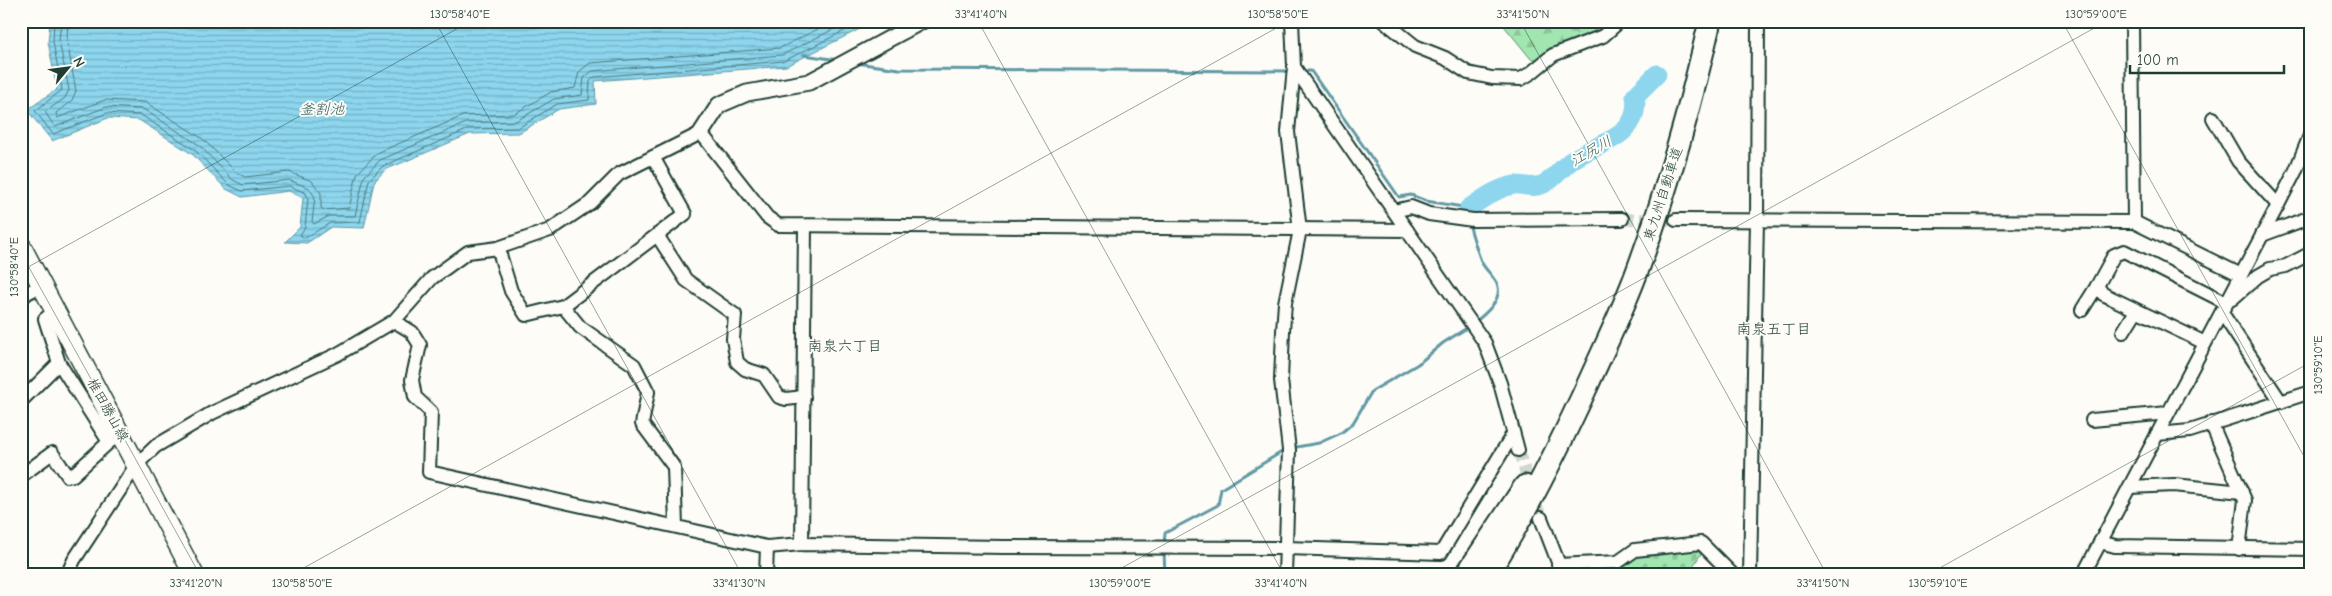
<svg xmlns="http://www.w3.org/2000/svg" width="2332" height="596" viewBox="0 0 2332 596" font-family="'Comic Neue','Klee One',sans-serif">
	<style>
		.forest { fill: url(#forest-firs); stroke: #609172 }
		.cemetery { fill: url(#cemetery-stones); stroke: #609172 }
		.water { fill: url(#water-rules); stroke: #6199a4 }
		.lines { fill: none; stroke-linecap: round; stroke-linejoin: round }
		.shore { stroke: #4b7a7e; stroke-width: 1 }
		.stream { stroke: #6199a4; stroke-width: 3 }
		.river { stroke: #8dd6ee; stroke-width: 19 }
		.minor-tunnel { stroke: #d1d6d0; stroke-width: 12; stroke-dasharray: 12 6; stroke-linecap: butt }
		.minor-casing { stroke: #1f3d34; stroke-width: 16 }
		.tertiary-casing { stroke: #1f3d34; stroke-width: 19 }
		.primary-casing { stroke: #1f3d34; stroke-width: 22 }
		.motorway-casing { stroke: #1f3d34; stroke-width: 25 }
		.minor { stroke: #fdfcf7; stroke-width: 12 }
		.tertiary { stroke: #fdfcf7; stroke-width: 15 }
		.primary { stroke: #fdfcf7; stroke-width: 19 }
		.motorway { stroke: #fdfcf7; stroke-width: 21 }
		.ticks { fill: none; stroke: #1f3d34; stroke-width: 1; stroke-opacity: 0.45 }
		.labels { text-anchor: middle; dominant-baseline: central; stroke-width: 4; stroke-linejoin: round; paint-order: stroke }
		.street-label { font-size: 14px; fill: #1f3d34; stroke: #fdfcf7 }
		.water-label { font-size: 15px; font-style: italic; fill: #3a6362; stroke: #fdfcf7 }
		.neighbourhood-label { font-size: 15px; fill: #1f3d34; stroke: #fdfcf7 }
		.neatline { fill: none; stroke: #1f3d34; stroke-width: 2 }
		.ticks-label { font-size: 12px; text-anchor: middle; fill: #1f3d34 }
	</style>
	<defs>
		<pattern id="forest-firs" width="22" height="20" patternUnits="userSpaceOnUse" patternTransform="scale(1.25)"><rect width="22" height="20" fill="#a1e5b0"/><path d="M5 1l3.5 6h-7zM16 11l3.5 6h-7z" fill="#8ac598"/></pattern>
		<pattern id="cemetery-stones" width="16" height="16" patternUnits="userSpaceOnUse" patternTransform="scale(1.25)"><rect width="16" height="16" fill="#a1e5b0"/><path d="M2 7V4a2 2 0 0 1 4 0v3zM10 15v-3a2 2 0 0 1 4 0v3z" fill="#8ac598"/></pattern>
		<pattern id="water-rules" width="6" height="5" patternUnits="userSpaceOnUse" patternTransform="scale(1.25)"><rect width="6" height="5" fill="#8dd6ee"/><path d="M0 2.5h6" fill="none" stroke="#73afc2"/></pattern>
	</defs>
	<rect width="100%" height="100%" fill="#fdfcf7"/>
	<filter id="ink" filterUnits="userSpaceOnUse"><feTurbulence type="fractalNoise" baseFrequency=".02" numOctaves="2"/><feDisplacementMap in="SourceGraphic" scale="10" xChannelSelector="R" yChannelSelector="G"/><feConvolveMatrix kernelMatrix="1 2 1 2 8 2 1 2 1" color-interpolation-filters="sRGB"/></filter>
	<g filter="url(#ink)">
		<polygon class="forest" points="1500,21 1613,21 1603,31 1548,59 1531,59"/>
		<polygon class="cemetery" points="1696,548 1701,554 1687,575 1567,575 1565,571 1621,565 1637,555"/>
		<polygon class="water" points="50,21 876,21 786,66 595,81 596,104 559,109 519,133 470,134 385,170 374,182 364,228 331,227 307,243 285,242 300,227 303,198 289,191 242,197 226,189 192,154 139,120 108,118 52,141 27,110 57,89 48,42"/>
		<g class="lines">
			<g class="shore">
				<polyline points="54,21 53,42 62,90 35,111 53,134 107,113 141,115 195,150 229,185 242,191 289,186 306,193 308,199 305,227 300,235 305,238 330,223 360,222 369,180 383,166 469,129 518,128 557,104 589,100 590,81 594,77 784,61 864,21"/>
				<polyline points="61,21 59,41 69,90 65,98 45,112 55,127 106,107 143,109 199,145 233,180 243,185 289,180 309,188 315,197 312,222 314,224 329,216 355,216 364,177 380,160 466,123 516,121 554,99 582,95 584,78 592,71 782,55 850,21"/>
				<polyline points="68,21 67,41 76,91 71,102 56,113 57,118 105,100 145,102 203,139 237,173 245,177 289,172 312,181 321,193 321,208 324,210 349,208 357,174 377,153 463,116 514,114 551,92 575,88 579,72 590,63 780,48 834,21"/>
			</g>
			<g class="stream">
				<polyline points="804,55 838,60"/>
				<polyline points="856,63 899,69 1289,71"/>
				<polyline points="1301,71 1311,71 1399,197 1411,195 1426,201 1469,208 1469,216"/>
				<path d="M1469,222c1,7 10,35 13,41 4,8 14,15 16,24 3,14 -13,27 -23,35"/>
				<polyline points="1291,448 1319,443 1341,433 1353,423 1372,391 1418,364 1443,343 1470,326"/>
				<polyline points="1164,545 1165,533 1218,505 1221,489 1285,450"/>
				<polyline points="1164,551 1165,575"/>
			</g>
			<path class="river" d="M1469,208c14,-9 28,-20 45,-23 7,-1 15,3 23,1 14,-2 23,-17 34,-25 26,-19 71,-23 64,-65l22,-22"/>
			<g class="minor-tunnel">
				<polyline points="1622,219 1676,220"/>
				<polyline points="1518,450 1541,518"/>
			</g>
			<defs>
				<g id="minor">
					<polyline points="1384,21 1415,46 1445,58 1468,73 1492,78 1521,79 1531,73 1553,55 1603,36 1620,21"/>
					<polyline points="2132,21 2134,222"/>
					<polyline points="1294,67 1485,343 1500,383 1518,450"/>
					<polyline points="2213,118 2238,161 2278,205"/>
					<polyline points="1394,211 1411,207 1429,214 1473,220 1622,219"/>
					<polyline points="1676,220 2134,222 2241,275"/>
					<polyline points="657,235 686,280 735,315 733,339 737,362 745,369 764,375 779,397 786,399 804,397"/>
					<polyline points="2262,235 2311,217"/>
					<polyline points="498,248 511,291 526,315 563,306 685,214 653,157"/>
					<polyline points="21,299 27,293 41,286"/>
					<polyline points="2232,299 2258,276 2270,269 2286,266 2311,253"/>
					<polyline points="563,306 580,327 634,365 648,392 642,424 674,467 676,526"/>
					<polyline points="2082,310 2097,286"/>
					<polyline points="55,311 45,319 59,363 109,442 121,434"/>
					<polyline points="2222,313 2281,402"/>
					<polyline points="394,321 412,332 420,345 412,380 415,397 431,412 429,472 767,547 802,544 1004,547 1286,548 1441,553 1513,434"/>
					<polyline points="2123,332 2136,311"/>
					<polyline points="2205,343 2103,294 2097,286 2114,255 2124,251 2227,303"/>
					<polyline points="21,401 59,363"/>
					<polyline points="2092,420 2168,413"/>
					<polyline points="2211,423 2245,500 2239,549"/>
					<polyline points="2157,434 2190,431 2311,392"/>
					<polyline points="21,476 52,453 68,476 73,475 109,442"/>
					<polyline points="2130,487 2174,485 2242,492"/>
					<polyline points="1541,518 1563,575"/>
					<polyline points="2100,542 2115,546 2311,549"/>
					<polyline points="802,544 805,226"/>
					<polyline points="1558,565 1618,562 1635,550 1701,543 1733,575"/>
					<polyline points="67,575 74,560 137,464 156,446 212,413 338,354 394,321 432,278 468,252 498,248 550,230 590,203 619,174 701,133 767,217 778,225 1407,230"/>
					<polyline points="766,575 767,547"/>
					<polyline points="1285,575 1289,450 1281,380 1283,331 1285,303 1300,230 1288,132 1294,67 1292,21"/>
					<polyline points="1750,575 1757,221 1758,21"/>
					<polyline points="2083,575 2278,205 2295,172 2311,133"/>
				</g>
				<polyline id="tertiary" points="701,133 719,105 747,93 809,82 922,21"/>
				<polyline id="primary" points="21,246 194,575"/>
				<g id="motorway">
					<polyline points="1466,575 1525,486"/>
					<path d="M1487,575c39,-61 71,-126 101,-191 17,-38 36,-76 50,-115 30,-81 53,-164 72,-248"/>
				</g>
			</defs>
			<use href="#minor" class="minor-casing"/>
			<use href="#tertiary" class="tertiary-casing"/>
			<use href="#primary" class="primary-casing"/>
			<use href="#motorway" class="motorway-casing"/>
			<use href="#minor" class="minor"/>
			<use href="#tertiary" class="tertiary"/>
			<use href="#primary" class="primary"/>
			<use href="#motorway" class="motorway"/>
		</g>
	</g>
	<path class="ticks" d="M435,21l307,554M978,21l306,554M1520,21l307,554M2062,21l249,448M21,253l179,322M21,271l450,-250M291,575l998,-554M1109,575l998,-554M1927,575l384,-213"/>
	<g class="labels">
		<g class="street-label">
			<text transform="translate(1663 194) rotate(-72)">東九州自動車道</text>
			<text transform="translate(108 410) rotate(61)">椎田勝山線</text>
		</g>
		<g class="water-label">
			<text x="322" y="109">釜割池</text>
			<text transform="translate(1591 151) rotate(-30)">江尻川</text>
		</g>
		<g class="neighbourhood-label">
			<text x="1774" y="329">南泉五丁目</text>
			<text x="845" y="346">南泉六丁目</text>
		</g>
	</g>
	<rect width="2332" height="596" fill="none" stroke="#fdfcf7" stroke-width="55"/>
	<g transform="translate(68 68) rotate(61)" stroke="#fdfcf7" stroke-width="4" paint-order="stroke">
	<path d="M0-4L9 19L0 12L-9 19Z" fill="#1f3d34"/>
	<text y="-8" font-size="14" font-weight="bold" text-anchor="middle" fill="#1f3d34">N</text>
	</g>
	<path d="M2130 65v8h154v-8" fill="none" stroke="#1f3d34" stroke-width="2.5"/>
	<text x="2137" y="65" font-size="15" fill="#1f3d34" stroke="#fdfcf7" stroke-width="4" paint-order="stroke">100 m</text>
	<rect x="28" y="28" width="2276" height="540" class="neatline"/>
	<g class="ticks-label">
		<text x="460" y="18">130°58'40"E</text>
		<text x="981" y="18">33°41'40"N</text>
		<text x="1278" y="18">130°58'50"E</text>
		<text x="1523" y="18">33°41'50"N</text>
		<text x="2096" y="18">130°59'00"E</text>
		<text transform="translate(14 267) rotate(-90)" y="4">130°58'40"E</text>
		<text transform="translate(2318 365) rotate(-90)" y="4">130°59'10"E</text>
		<text x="196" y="587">33°41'20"N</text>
		<text x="302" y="587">130°58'50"E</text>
		<text x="739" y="587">33°41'30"N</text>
		<text x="1120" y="587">130°59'00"E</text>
		<text x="1281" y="587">33°41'40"N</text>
		<text x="1823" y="587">33°41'50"N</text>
		<text x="1938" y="587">130°59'10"E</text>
	</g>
</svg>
